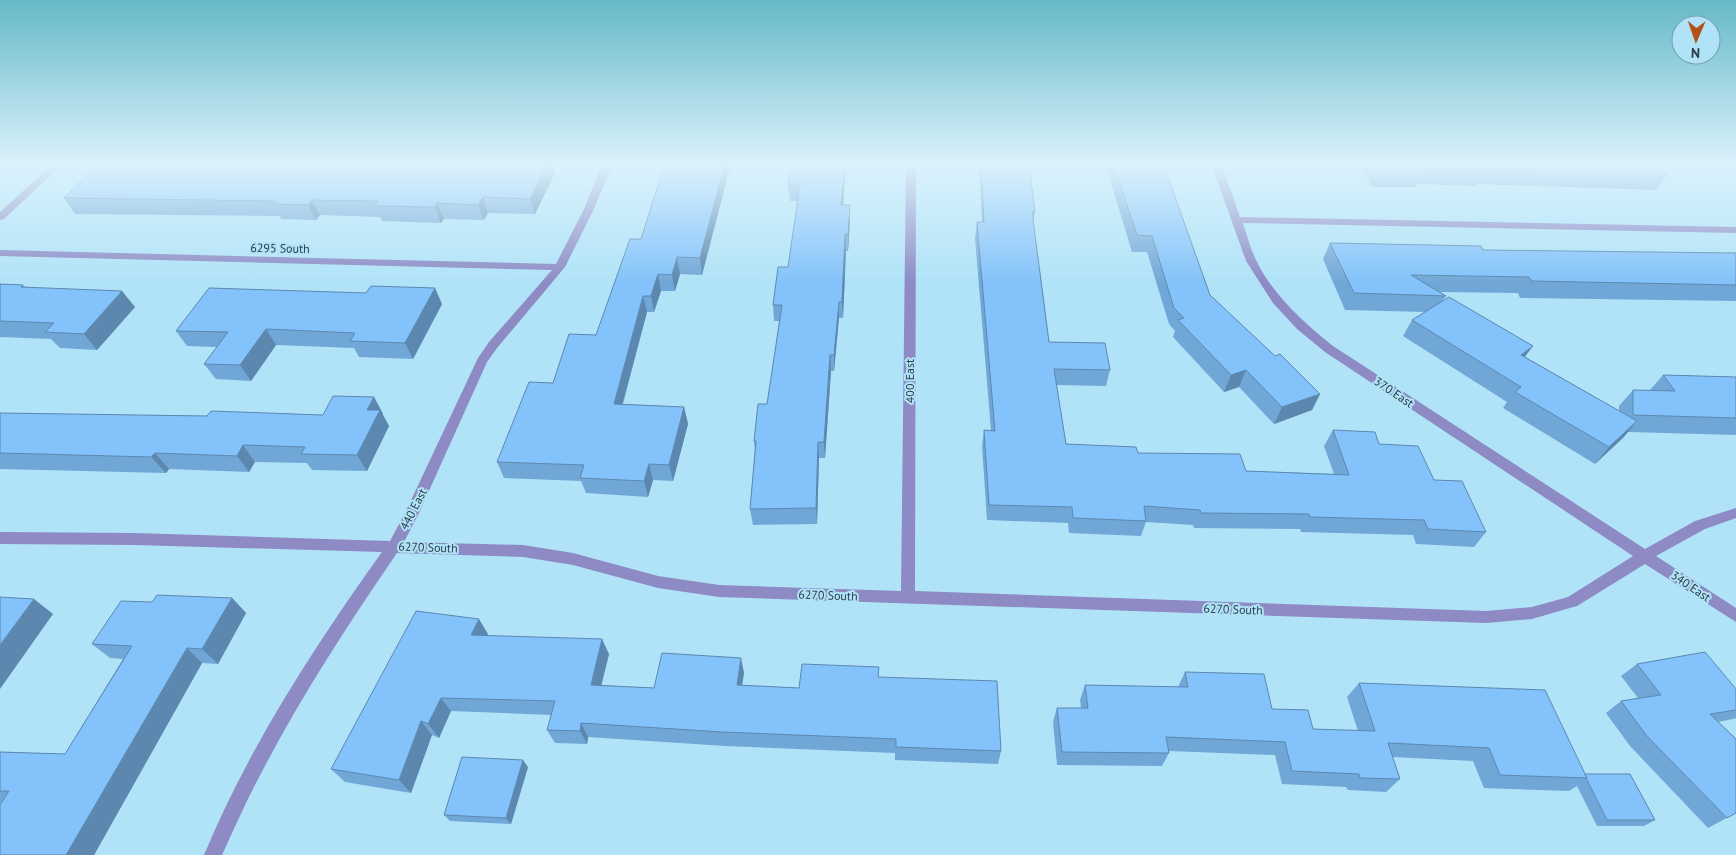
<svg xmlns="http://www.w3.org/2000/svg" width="1736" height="855" viewBox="0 0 1736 855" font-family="'PT Sans',sans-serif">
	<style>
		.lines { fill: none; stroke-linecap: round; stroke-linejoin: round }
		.minor { fill: #8d8ac4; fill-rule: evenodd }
		.wall { fill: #71a7d7 }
		.shaded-wall { fill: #5c88af }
		.building { fill: #83c2fa; stroke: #5c88af }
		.labels { text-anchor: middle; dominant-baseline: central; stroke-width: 4; stroke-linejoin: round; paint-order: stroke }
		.street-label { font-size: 12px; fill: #2a3e47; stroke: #b0e3f8 }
	</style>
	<rect width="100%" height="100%" fill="#b0e3f8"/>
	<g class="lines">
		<g class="minor">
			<polygon points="54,163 64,163 4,219 0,220 0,212"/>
			<path d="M603,163h10l-19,46 -29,58 -68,81 -10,14 -68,151 -15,29 119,3 50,8 85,23 61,9 182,6 5,-428h10l-1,428 571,20 46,-4 36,-10 65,-41 -308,-204 -28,-23 -24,-26 -27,-42 -35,-98h10l19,54 496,10v6l-493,-10c4,12 7,25 13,37 16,34 48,63 77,86l312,203 50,-28 41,-13v10l-31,11 -49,27 80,52v14l-91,-58 -68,42 -45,13 -46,4 -767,-26 -61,-9 -85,-23 -50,-8 -126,-4c-51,74 -100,150 -141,230 -12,23 -23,48 -34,72h-18c45,-108 110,-208 178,-303l-247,-7 -135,-1v-12l135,1 255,8 16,-30 72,-153 11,-16 63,-72 -552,-14v-6l556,14 28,-55z"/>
		</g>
	</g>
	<g class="wall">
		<polygon points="791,163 846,163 843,205 850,221 848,251 846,251 843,318 839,318 834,371 831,371 825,458 819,458 817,524 753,525 750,509 755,451 754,441 767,404 780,321 774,321 773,305 788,267 798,201 790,201 788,185"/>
		<polygon points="979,163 1029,163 1035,212 1033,222 1049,342 1110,370 1106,386 1056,385 1066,444 1138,453 1246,471 1334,474 1324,446 1333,430 1379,444 1434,480 1486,532 1474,547 1416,544 1413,535 1301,532 1300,529 1194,528 1193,525 1146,522 1141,536 1069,533 1068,523 987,520 982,446 984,430 991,430 975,238 977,222 982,222"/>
		<polygon points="1105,163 1163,163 1210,295 1275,356 1320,394 1312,410 1274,424 1239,387 1224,392 1173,337 1175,331 1169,324 1147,252 1132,252"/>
		<polygon points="1358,163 1658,163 1668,174 1656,190 1477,184 1476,186 1418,184 1416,187 1372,187"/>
		<polygon points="730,167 702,275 680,274 675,291 661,291 654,312 647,312 623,404 684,407 688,424 673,481 653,480 648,497 586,493 581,481 504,478 497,462 553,383 596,335 641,239"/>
		<polygon points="289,171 555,173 535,214 488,213 484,220 444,219 441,223 382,221 380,217 320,215 316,220 281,219 280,216 75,214 64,198"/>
		<polygon points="1330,243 1483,250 1736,253 1736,301 1520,298 1518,293 1440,292 1446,296 1443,300 1525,357 1619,411 1619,406 1633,390 1650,390 1663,375 1736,377 1736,435 1628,432 1595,464 1503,408 1507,402 1403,336 1412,320 1425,312 1345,310 1323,259"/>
		<polygon points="0,284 23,285 25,287 135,307 97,350 60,348 51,339 0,337"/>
		<polygon points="442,304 413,359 359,357 354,348 276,345 251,381 216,379 204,364 217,347 187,346 176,331"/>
		<polygon points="374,397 383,414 383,415 389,426 367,471 312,470 307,463 255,462 249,472 169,469 166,473 0,469 0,413 207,416 323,415"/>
		<polygon points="232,598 246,613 218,664 202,663 94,855 0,855 1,803 0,803 0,752 65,754 123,659 110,658 92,644"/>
		<polygon points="488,634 487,636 609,654 601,685 654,688 744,673 742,685 799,688 879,677 1001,751 998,764 895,760 895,753 725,746 588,737 587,744 555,743 547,730 551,715 451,711 439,738 432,735 411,793 345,782 331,769"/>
		<polygon points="1637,664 1736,689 1736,718 1733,719 1718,722 1736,739 1736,813 1708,828 1630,746 1606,713 1621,701 1638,698 1621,676"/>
		<polygon points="1185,672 1272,709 1313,729 1358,731 1347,697 1359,683 1585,774 1655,820 1644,826 1597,826 1577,786 1569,791 1484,788 1473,761 1392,757 1400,779 1386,792 1348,790 1346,787 1282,784 1275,755 1169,751 1169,753 1162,766 1057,765 1053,722 1057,708 1081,708 1080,700 1085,685 1178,687"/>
		<polygon points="528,767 511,824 450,821 444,815"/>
	</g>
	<g class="shaded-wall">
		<polygon points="548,163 552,163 555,173 535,214 530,199"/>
		<polygon points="725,163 730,163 730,167 702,275 700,258"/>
		<polygon points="845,163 846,163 842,221 841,205"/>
		<polygon points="483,197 488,213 484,220 478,205"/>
		<polygon points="312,200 320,215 316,220 308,205"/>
		<polygon points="437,203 444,219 441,223 435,207"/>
		<polygon points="850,205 850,221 848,251 848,234"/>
		<polygon points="845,234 846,251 843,318 842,302"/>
		<polygon points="677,257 680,274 675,291 672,275"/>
		<polygon points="658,274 661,291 654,312 651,296"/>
		<polygon points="435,288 442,304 413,359 405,343"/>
		<polygon points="122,291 135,307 97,350 84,334"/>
		<polygon points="643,296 647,312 618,420 614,404"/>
		<polygon points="839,302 839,318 834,371 834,355"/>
		<polygon points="266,329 276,345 251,381 240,365"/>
		<polygon points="1533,346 1521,362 1521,355"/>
		<polygon points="830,355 831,371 825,458 824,442"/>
		<polygon points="1246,370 1239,387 1224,392 1231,375"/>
		<polygon points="1320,394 1312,410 1274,424 1282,407"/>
		<polygon points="374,397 383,414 383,415 389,426 367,471 357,455 367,410"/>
		<polygon points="684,407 688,424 673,481 669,465"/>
		<polygon points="1637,421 1623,438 1595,464 1609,447"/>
		<polygon points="818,442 819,458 817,524 816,508"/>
		<polygon points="243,445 255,462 249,472 237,456"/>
		<polygon points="155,453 169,469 166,473 151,457"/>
		<polygon points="649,464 653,480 648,497 644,481"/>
		<polygon points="232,598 246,613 218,664 202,649"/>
		<polygon points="34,599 53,614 0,689 0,645"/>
		<polygon points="479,619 488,634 480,650 471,635"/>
		<polygon points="602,639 609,654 598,699 591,685"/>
		<polygon points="187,648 202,663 94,855 66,855"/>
		<polygon points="741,658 744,673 740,699 737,685"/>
		<polygon points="441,698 451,711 439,738 428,724"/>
		<polygon points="421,721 432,735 411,793 399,780"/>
		<polygon points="581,723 588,737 587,744 580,731"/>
		<polygon points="523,760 528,767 511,824 506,818"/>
	</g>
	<g class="building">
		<polygon points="99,163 276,163 289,171 295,163 548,163 530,199 483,197 478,205 437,203 435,207 375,206 378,201 312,200 308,205 273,204 275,201 64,198"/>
		<polygon points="665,163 725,163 700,258 677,257 672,275 658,274 651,296 643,296 614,404 684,407 669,465 649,464 644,481 580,478 584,465 497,462 529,382 553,383 569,334 596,335 630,239 641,239"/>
		<polygon points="791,163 845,163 841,205 850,205 848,234 845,234 842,302 839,302 834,355 830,355 824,442 818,442 816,508 750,509 756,441 754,441 758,404 767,404 782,305 773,305 778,267 788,267 800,185 788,185"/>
		<polygon points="981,163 1029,163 1035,212 1032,212 1049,342 1105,343 1110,370 1054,369 1066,444 1136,447 1138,453 1240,454 1246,471 1349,475 1333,430 1375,432 1379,444 1418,446 1434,480 1462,481 1486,532 1428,529 1424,520 1310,517 1309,514 1201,513 1200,510 1144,506 1146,521 1073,518 1072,507 989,505 984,430 995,431 977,222 984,222"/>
		<polygon points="1113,163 1163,163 1210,295 1275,356 1280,354 1320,394 1282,407 1246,370 1231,375 1178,320 1184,318 1174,308 1152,236 1137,235"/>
		<polygon points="1375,163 1658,163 1668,174 1484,168 1485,170 1422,168 1424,171 1380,171"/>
		<polygon points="1330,243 1481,246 1483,250 1736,253 1736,285 1531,281 1529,277 1411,275 1446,296 1354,293"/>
		<polygon points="0,284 23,285 21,287 122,291 84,334 45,332 54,323 0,321"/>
		<polygon points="371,286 435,288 405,343 350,341 355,333 266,329 240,365 204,364 228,332 176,331 209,288 366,293"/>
		<polygon points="1449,297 1533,346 1521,355 1637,421 1609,447 1515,392 1521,387 1412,320"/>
		<polygon points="1663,375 1736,377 1736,418 1633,415 1633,390 1675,391"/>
		<polygon points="333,396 374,397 367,410 380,410 357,455 301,454 305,447 243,445 237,456 155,453 151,457 0,453 0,413 207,416 211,411 323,415"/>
		<polygon points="157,595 232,598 202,649 187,648 66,855 0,855 0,805 9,791 0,791 0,752 65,754 132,646 92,644 121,601 152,602"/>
		<polygon points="0,597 34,599 0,645"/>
		<polygon points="416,611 479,619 471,635 602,639 591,685 654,688 662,653 741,658 737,685 799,688 802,664 879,667 878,677 997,681 1001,751 896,747 896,739 722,732 581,723 580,731 547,730 555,701 441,698 428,724 421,721 399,780 331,769"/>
		<polygon points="1705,652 1736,689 1736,710 1710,714 1736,739 1736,813 1727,818 1646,735 1621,701 1661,695 1637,664"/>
		<polygon points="1185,672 1264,674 1272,709 1308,710 1313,729 1375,731 1359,683 1545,690 1587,778 1500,775 1489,748 1388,743 1400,779 1360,778 1359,774 1292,771 1285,742 1166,737 1169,753 1062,752 1057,708 1088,708 1085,685 1188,687"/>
		<polygon points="462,757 523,760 506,818 444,815"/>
		<polygon points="1585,774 1630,774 1655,820 1607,820 1586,778 1587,778"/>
	</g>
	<linearGradient id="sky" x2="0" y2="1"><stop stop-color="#65b9c7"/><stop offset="0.58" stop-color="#dbf2fc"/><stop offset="1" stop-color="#dbf2fc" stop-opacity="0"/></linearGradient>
	<rect width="1736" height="283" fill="url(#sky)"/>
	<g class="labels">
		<g class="street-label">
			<text transform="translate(280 248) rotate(1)">6295 South</text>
			<text transform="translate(909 381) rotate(-90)">400 East</text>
			<text transform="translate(1394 392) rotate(34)">370 East</text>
			<text transform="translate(413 509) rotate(-63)">440 East</text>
			<text transform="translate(428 547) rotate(2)">6270 South</text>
			<text transform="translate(1691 586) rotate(34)">340 East</text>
			<text transform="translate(828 595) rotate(2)">6270 South</text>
			<text transform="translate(1233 609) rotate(2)">6270 South</text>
		</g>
	</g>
	<g transform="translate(1696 40) rotate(182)"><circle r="24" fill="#b0e3f8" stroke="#7aa1b1"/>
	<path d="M0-4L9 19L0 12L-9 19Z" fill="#b35116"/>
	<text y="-8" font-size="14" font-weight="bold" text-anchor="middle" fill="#2a3e47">N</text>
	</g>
</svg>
